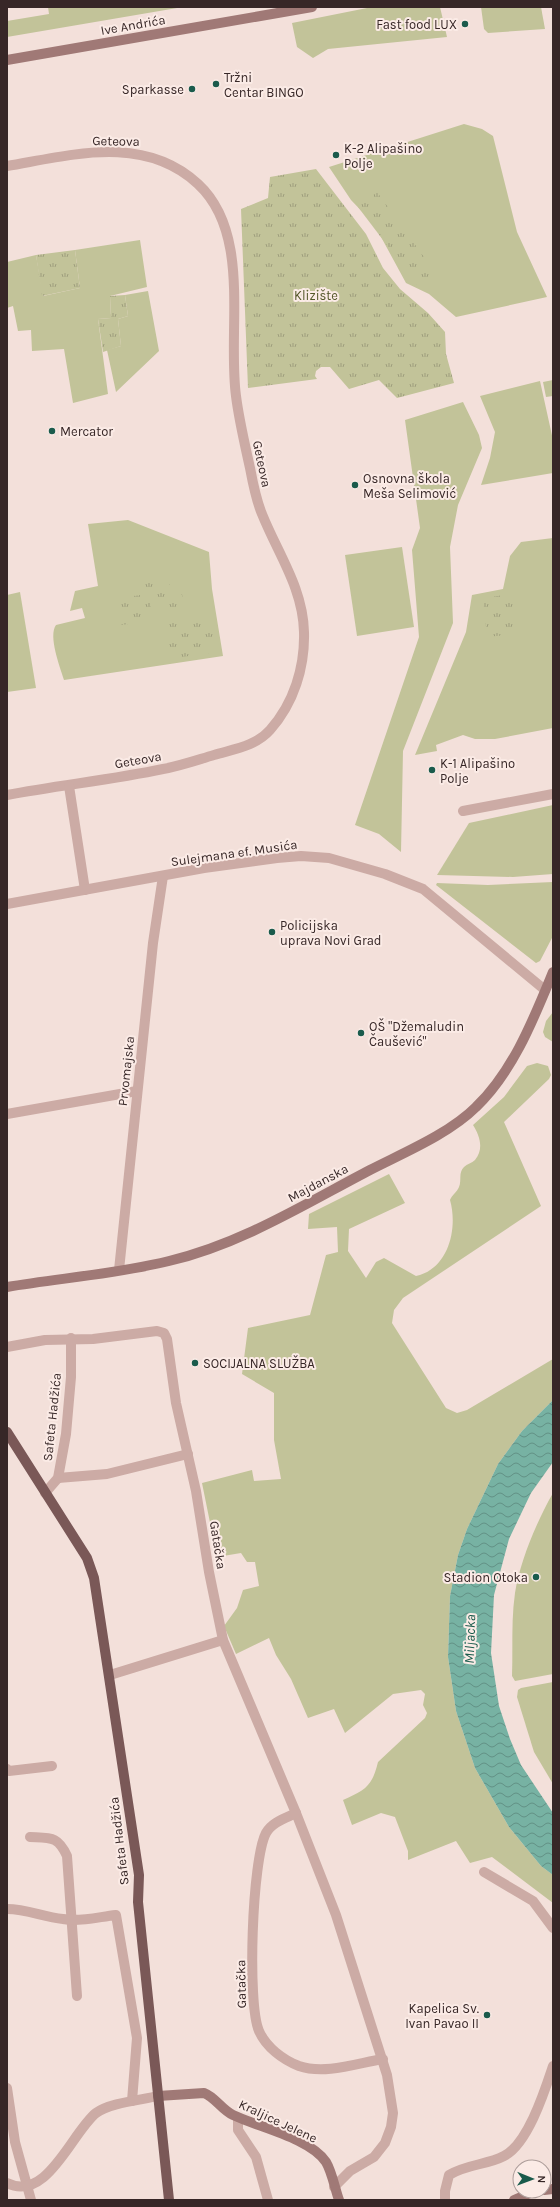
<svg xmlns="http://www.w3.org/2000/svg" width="560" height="2207" viewBox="0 0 560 2207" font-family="Karla,sans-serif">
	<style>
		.grass { fill: #c2c399 }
		.park { fill: url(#park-tufts) }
		.water { fill: url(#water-waves) }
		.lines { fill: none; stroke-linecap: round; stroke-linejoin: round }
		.street { stroke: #ccaba5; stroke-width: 10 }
		.secondary { stroke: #a07976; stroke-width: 10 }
		.primary { stroke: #7a5857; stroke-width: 10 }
		.poi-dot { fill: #1a5b4c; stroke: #fbebe6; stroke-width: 1.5 }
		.labels { text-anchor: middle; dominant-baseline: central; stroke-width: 4; stroke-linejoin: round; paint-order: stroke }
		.poi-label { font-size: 13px; fill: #372727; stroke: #fbebe6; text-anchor: start }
		.street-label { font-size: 13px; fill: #372727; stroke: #fbebe6 }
		.park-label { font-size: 13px; fill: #545729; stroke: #fbebe6 }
		.water-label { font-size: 14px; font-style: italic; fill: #1a5b4c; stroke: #fbebe6 }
	</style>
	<defs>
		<pattern id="park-tufts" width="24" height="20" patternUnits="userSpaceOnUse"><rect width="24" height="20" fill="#c2c399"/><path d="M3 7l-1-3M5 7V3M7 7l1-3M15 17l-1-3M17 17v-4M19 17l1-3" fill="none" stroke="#9e9e7d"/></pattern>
		<pattern id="water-waves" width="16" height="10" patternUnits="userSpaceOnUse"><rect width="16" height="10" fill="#77b2a3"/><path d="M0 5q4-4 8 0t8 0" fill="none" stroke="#629185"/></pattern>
	</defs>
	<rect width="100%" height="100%" fill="#f3e0da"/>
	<g class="grass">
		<polygon points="48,7 183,7 7,37 7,21 49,14"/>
		<polygon points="372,7 440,7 447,37 328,49 313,58 297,47 292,23"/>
		<polygon points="481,7 541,7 545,29 488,33 484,29"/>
		<polygon points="464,124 482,129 493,136 517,232 547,297 456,317 429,294 406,283 374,224 351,200 329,167"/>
		<polygon points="140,240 147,287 110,296 111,318 98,319 108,394 73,403 64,349 32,351 31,330 18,331 13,306 7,308 7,262 36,255 43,296 80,288 75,250"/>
		<polygon points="148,291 159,351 116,392 107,350 121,346 118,319 128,316 125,295"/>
		<polygon points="553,380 553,396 546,397 543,382"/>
		<polygon points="540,381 553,440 553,473 481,485 490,458 495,432 480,396"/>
		<polygon points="463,402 479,435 482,448 458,505 450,547 453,623 403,751 401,852 379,834 355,825 419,637 412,550 420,528 405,420"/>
		<path d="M128,520l81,32 3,37 11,67 -159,24c-4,-13 -16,-44 -8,-55l29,-7 -3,-10 -12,3 5,-20 23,-5 -10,-62z"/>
		<polygon points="553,538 553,728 495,739 475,739 463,735 436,745 437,751 415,755 466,632 472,595 503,589 510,556 521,542"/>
		<polygon points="402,547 414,627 357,636 345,555"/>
		<polygon points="20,592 36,688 7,692 7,595"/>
		<polygon points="553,805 553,874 513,877 437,875 469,823"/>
		<polygon points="553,882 553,936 540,961 536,963 436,885 437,883 488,885"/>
		<polygon points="553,1012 553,1042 545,1037 543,1032 546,1021"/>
		<path d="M537,1063l11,3 3,9 -2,4 -45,43 37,84 -138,92 -9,12 -2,13 54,85 11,5 10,-3 86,-51v41l-31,31 -24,33 -31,65 -9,26 -8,41 -2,61 8,54 19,57 34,59 32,39 12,9v28l-61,-46 -22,6 -14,-22 -48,19v-9l-13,-34 -14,-4 -29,12 -9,-25c22,-10 29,-13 35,-38l47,-44 2,-5 -4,-8 2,-11 -4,-4 -28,4 -48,39 -11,-24 -26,9 -17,-39 -15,-24 -7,-17 -33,16 -12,-28 13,-18 6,-18 16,-4 -4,-24h-8l-6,-9 -24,4 -15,-74 50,-13 2,11 27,-2 -7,-39v-47l-32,-19 6,-46 62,-13 16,-60 12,-3 -1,-25 -29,2 1,-15 80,-40 16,29 -56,26 -1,22 18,27 10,-16 8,-4 32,18c33,-7 42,-48 34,-76 2,-5 7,-8 9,-13 3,-7 -1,-14 5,-20 3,-3 8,-4 11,-7 9,-11 5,-24 -2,-35l31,-28 23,-31z"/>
		<path d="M553,1493v181l-38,7 -3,-5c1,-27 -1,-56 3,-83 5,-32 22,-72 38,-100z"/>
		<polygon points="553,1682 553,1784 534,1752 517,1697 518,1690 521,1688"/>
	</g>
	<g class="park">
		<polygon points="316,169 366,234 383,268 400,289 428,313 445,332 446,354 454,383 397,398 379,380 349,389 330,367 321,367 316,371 315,376 317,379 248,388 241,209 268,198 270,177"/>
		<polygon points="377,192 434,271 418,286 358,207"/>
		<polygon points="75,250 80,288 42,296 36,255"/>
		<polygon points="125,295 128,316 118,319 121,346 103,352 98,319 111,318 110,296"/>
		<polygon points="169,578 171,595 182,594 184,608 159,611 158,596 150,597 152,621 121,625 118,598 141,595 140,581"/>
		<polygon points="512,594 516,634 487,637 483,598"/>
		<polygon points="211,618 216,652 169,659 165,624"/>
	</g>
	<polygon class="water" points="553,1400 553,1462 531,1493 509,1539 494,1595 491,1653 499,1706 510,1739 521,1765 553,1813 553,1875 541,1866 509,1827 475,1768 456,1711 448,1657 450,1596 458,1555 467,1529 498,1464 522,1431"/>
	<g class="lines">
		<g class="street">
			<path d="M7,166c65,-11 137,-32 191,18 54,50 29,146 38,212 3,24 9,49 14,72 3,16 6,32 12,46 16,40 41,74 42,118 1,35 -10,71 -34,98 -14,16 -36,19 -56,25 -17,5 -34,11 -51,14 -52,11 -104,16 -156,26"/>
			<polyline points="69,786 85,890"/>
			<polyline points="463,811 553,794"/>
			<polyline points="7,904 204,868 277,858 301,856 329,858 385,874 423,889 545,990"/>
			<polyline points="7,1114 137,1091"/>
			<polyline points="119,1270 153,943 163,876"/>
			<polyline points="7,1347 45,1340 93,1339 157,1331 164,1333 167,1339 176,1403 196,1491 209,1572 223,1640 296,1813 336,1915 387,2075 393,2113 391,2127 385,2143 374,2157 350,2171 334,2187"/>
			<polyline points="58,1478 107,1474 188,1454"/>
			<polyline points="45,1493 58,1478 66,1434 71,1377 71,1338"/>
			<polyline points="110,1675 223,1640"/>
			<polyline points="7,1769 9,1771 52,1766"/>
			<path d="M296,1813c-10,5 -24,9 -30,20 -14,26 -19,171 -7,198 7,16 24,29 40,35 26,9 59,-3 84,-7"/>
			<path d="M30,1837c21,1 28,-1 37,19l10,140"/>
			<polyline points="484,1872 533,1901 553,1928"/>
			<path d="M7,1909c20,0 36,8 56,10 17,3 35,-2 53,-4l21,123 -5,63"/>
			<polyline points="7,2088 15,2142 31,2200"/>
			<polyline points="238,2118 238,2130 256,2157 268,2200"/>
			<path d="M7,2183c40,20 65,-51 89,-70 13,-10 45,-13 62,-17"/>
			<path d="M445,2200v-9l4,-16c18,-11 38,-10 55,-19 24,-12 41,-66 49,-90"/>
		</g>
		<g class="secondary">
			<polyline points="7,60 312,7"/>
			<path d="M7,1287c54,-9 109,-13 162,-26 72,-17 136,-57 201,-91 33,-17 79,-36 106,-63 37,-35 58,-89 77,-135"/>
			<path d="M158,2096l46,-3c11,4 18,17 29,22 25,12 77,23 93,47 6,10 9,27 13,38"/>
			<polyline points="544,2190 553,2189"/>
			<polyline points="514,2200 535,2191"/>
		</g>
		<polyline class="primary" points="7,1432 87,1558 94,1578 139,1875 138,1902 169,2200"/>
	</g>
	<g class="poi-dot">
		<circle cx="465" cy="24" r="4"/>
		<circle cx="216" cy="84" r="4"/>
		<circle cx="192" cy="89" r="4"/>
		<circle cx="336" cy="155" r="4"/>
		<circle cx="52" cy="431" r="4"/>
		<circle cx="355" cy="485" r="4"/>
		<circle cx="432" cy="770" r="4"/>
		<circle cx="272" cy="932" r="4"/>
		<circle cx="361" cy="1033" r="4"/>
		<circle cx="195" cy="1363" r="4"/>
		<circle cx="536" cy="1577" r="4"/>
		<circle cx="487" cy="2015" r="4"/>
	</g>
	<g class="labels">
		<g class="poi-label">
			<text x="457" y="24" text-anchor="end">Fast food LUX</text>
			<text x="224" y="77">Tržni<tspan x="224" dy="15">Centar BINGO</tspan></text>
			<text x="184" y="89" text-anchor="end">Sparkasse</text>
			<text x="344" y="148">K-2 Alipašino<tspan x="344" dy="15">Polje</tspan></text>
			<text x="60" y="431">Mercator</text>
			<text x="363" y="478">Osnovna škola<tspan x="363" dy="15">Meša Selimović</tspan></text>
			<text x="440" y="763">K-1 Alipašino<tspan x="440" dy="15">Polje</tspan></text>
			<text x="280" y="925">Policijska<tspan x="280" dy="15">uprava Novi Grad</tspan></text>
			<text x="369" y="1026">OŠ "Džemaludin<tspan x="369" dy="15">Čaušević"</tspan></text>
			<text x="203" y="1363">SOCIJALNA SLUŽBA</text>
			<text x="528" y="1577" text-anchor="end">Stadion Otoka</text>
			<text x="479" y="2008" text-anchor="end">Kapelica Sv.<tspan x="479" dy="15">Ivan Pavao II</tspan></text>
		</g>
		<g class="street-label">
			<text transform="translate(133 25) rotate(-10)">Ive Andrića</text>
			<text transform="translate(116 141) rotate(1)">Geteova</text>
			<text transform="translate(262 464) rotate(78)">Geteova</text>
			<text transform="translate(138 760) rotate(-10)">Geteova</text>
			<text transform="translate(234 853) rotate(-8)">Sulejmana ef. Musića</text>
			<text transform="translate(126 1071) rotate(-84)">Prvomajska</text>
			<text transform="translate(318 1183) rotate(-28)">Majdanska</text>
			<text transform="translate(52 1417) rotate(-84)">Safeta Hadžića</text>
			<text transform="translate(218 1545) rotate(81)">Gatačka</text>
			<text transform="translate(119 1841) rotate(-97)">Safeta Hadžića</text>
			<text transform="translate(241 1984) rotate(-91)">Gatačka</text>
			<text transform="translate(278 2121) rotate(25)">Kraljice Jelene</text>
		</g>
		<g class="park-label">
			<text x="316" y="295">Klizište</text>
		</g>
		<g class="water-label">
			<text transform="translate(470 1639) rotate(-88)">Miljacka</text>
		</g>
	</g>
	<rect width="560" height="2207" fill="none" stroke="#372727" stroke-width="16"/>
	<g transform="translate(532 2179) rotate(91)"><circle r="19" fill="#fbebe6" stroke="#ad9d9a"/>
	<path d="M0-3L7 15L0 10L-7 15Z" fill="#1a5b4c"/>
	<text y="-6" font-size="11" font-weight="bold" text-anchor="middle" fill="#372727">N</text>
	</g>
</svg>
